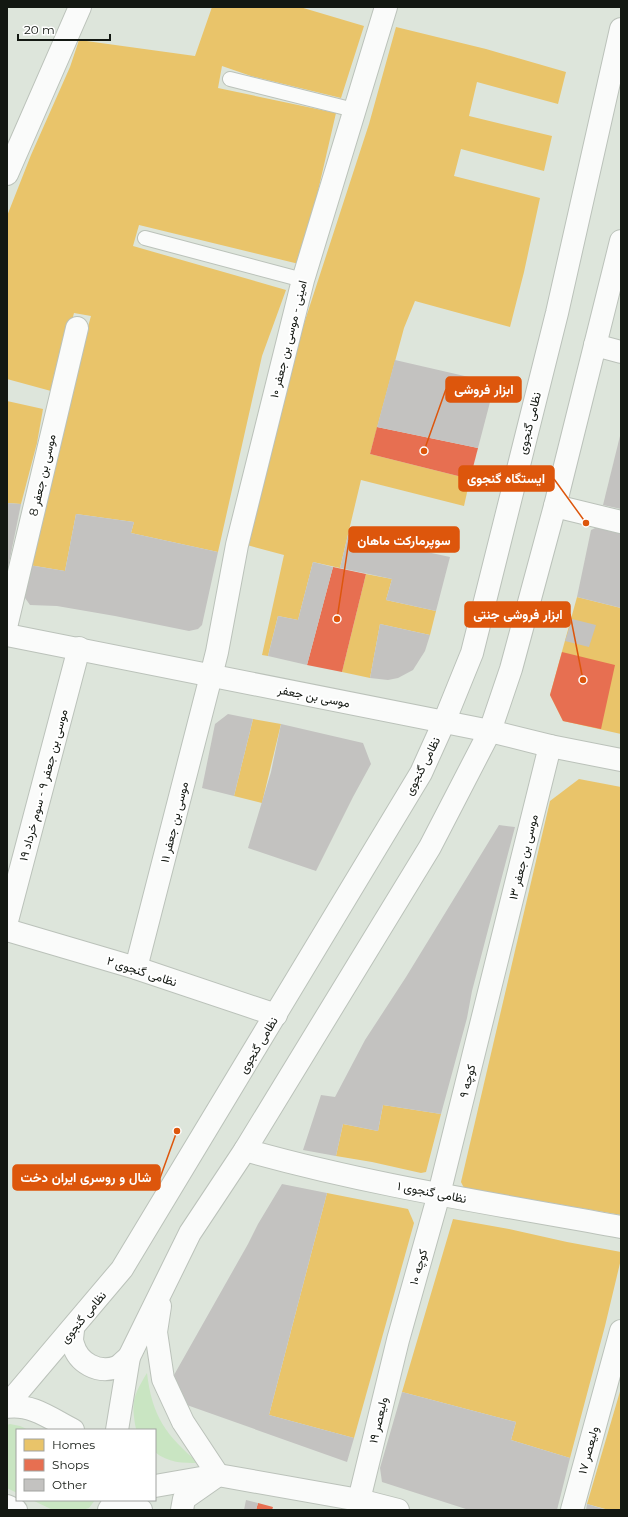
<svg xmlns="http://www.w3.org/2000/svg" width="628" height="1517" viewBox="0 0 628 1517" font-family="Montserrat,Vazirmatn,sans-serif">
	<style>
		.green { fill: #c9e5c2 }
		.homes { fill: #e9c46a }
		.shops { fill: #e76f51 }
		.building { fill: #c3c2c0 }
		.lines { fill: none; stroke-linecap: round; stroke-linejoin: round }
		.service-casing { stroke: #bbc2ba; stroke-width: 16 }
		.minor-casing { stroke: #bbc2ba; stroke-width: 24 }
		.tertiary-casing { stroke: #bbc2ba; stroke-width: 24 }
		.secondary-casing { stroke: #bbc2ba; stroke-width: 24 }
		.service { stroke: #fafbfa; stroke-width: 14 }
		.minor { stroke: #fafbfa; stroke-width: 22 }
		.tertiary { stroke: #fafbfa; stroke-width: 22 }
		.secondary { stroke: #fafbfa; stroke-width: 22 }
		.labels { text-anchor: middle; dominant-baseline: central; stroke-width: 4; stroke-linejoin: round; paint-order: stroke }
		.street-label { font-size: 12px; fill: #131812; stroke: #fff }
		.leader { fill: none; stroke: #dd560c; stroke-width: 1.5 }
		.callout-dot { fill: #dd560c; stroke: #fff; stroke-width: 1.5 }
		.callout { fill: #dd560c; stroke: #dd560c; stroke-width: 1.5 }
		.callout-label { font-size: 13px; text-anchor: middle; font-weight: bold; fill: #fff }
	</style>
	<rect width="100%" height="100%" fill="#dde5db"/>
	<g class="green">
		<path d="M147,1373c5,43 19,63 52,90 -16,0 -31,0 -44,-11v-22h-18l-1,-1c-5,-27 -3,-33 11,-56z"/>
		<polygon points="10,1424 20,1426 29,1430 17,1430 17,1493 7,1488 7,1425"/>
		<polygon points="32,1500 95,1500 89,1508 82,1510 53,1510"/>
	</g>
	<g class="homes">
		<polygon points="212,7 300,7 364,26 341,98 251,76 222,66 218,88 336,113 309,230 299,264 139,225 133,246 286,290 262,356 218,552 131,533 134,522 76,514 65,571 29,565 82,348 91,316 74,313 60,365 51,391 7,379 7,216 31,155 70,67 79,40 195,56"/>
		<polygon points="396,27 486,49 566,72 558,104 477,82 469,116 552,136 544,171 461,149 454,176 540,198 524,272 510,327 415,301 404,328 370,454 470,479 464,506 361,480 340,568 313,562 298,620 278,616 268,656 262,655 284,555 247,545 298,342 369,124"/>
		<polygon points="7,401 43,409 37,443 21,504 7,503"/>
		<polygon points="366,574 392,579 386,600 436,611 430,635 380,624 370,678 342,672"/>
		<polygon points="577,597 621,608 621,734 563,721 550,695"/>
		<polygon points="253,719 281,724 262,803 234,796"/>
		<polygon points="579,779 621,787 621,1215 464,1188 461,1182 550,801"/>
		<polygon points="383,1105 441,1114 426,1172 421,1173 372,1162 336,1156 343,1124 378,1131"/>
		<polygon points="327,1193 408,1209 414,1223 354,1438 269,1415"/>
		<polygon points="453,1219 509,1229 567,1242 621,1252 621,1259 605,1326 570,1458 511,1440 516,1422 402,1392"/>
		<polygon points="621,1388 621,1510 609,1510 587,1504"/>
	</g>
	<g class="shops">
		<polygon points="377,427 478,448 470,479 370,454"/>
		<polygon points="333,567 366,574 342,672 307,665"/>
		<polygon points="562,652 615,665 601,729 563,721 550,695"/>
		<polygon points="258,1503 273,1507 272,1510 256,1510"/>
	</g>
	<g class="building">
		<polygon points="395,360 495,383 478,448 377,427"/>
		<polygon points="620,436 621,436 621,509 603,505"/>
		<polygon points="7,503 21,504 8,568 7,568"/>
		<polygon points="76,514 134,522 131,533 218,552 202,625 198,629 189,631 115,616 57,606 30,605 23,595 29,565 65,571"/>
		<polygon points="612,520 621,523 621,608 577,597 591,530"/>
		<polygon points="348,535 450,557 436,611 386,600 392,579 340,568"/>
		<polygon points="313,562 333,567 307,665 268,656 278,616 298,620"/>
		<polygon points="572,619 596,625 589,647 565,641"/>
		<polygon points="380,624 430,635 425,651 413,670 398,678 388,680 370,678"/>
		<polygon points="228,714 253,719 234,796 202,788 215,724"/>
		<polygon points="281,724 363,743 371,764 353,797 316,871 248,848 271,772"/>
		<polygon points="499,825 515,827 472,991 467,1018 441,1114 383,1105 378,1131 343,1124 336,1156 303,1150 321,1095 335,1097 365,1040 406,977"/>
		<polygon points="282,1184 327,1193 269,1415 354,1438 347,1462 184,1404 174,1375 248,1244 258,1224"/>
		<polygon points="402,1392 516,1422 511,1440 570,1458 557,1510 469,1510 382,1482 380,1468"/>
		<polygon points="246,1500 258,1503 256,1510 244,1510"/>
		<polygon points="587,1504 607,1510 586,1510"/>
	</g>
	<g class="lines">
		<defs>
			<g id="service">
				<polyline points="230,79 354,110"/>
				<polyline points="145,238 303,280"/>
			</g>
			<g id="minor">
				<polyline points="7,174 80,7"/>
				<polyline points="595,345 621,352"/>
				<polyline points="555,506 621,522"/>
				<polyline points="7,623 77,328"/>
				<polyline points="7,921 79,648"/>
				<polyline points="7,930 136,968 276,1015"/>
				<polyline points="136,968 211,676 217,652 237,545 303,280 386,7"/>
				<path d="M245,1150c123,35 250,54 376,77"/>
				<polyline points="359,1500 398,1340 439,1194 550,746"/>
				<polyline points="572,1510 621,1331"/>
			</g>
			<g id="tertiary">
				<polyline points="7,635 490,731 550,746 621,760"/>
				<polyline points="160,1306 156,1332 163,1379 183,1422 218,1475"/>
				<path d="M73,1329c0,5 -2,11 0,15 5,19 25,30 44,23 4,-2 8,-7 12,-10"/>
				<polyline points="7,1405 122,1269 421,773 444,722 472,653 557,313 621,29"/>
				<polyline points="117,1430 129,1357 190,1233 245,1150 430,847 490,731 511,669 555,506 621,241"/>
				<polyline points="155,1486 218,1475 359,1500 398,1510"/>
				<polyline points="182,1510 184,1499 214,1478"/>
			</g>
			<g id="secondary">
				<path d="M7,1407c24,-4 46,13 66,23"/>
				<polyline points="127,1500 141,1510"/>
				<polyline points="7,1506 16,1510"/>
				<polyline points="109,1510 115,1500"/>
			</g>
		</defs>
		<use href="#service" class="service-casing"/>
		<use href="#minor" class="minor-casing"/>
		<use href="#tertiary" class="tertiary-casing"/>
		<use href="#secondary" class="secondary-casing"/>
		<use href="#service" class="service"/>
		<use href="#minor" class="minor"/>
		<use href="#tertiary" class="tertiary"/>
		<use href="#secondary" class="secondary"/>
	</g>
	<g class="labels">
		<g class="street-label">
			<text transform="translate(288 339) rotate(-76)">امینی - موسی بن جعفر ۱۰</text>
			<text transform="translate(529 423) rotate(-76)">نظامی گنجوی</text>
			<text transform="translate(42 475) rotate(-77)">موسی بن جعفر 8</text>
			<text transform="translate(314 696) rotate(11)">موسی بن جعفر</text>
			<text transform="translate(422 766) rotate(-63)">نظامی گنجوی</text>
			<text transform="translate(43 785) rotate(-75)">موسی بن جعفر ۹ - سوم خرداد ۱۹</text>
			<text transform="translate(174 822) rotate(-76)">موسی بن جعفر ۱۱</text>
			<text transform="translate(523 857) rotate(-76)">موسی بن جعفر ۱۳</text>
			<text transform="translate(142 971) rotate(18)">نظامی گنجوی ۲</text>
			<text transform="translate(258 1045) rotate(-59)">نظامی گنجوی</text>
			<text transform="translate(467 1081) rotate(-76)">کوچه ۹</text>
			<text transform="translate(432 1192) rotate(11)">نظامی گنجوی ۱</text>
			<text transform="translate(418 1267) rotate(-74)">کوچه ۱۰</text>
			<text transform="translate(83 1317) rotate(-50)">نظامی گنجوی</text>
			<text transform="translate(378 1420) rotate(-77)">ولیعصر ۱۹</text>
			<text transform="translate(588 1450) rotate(-75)">ولیعصر ۱۷</text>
		</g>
	</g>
	<path class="leader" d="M424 451L446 389M586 523L554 479M337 619L349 540M583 680L570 614M177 1131L160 1178"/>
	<g class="callout-dot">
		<circle cx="424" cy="451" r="4"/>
		<circle cx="586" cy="523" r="4"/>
		<circle cx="337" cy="619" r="4"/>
		<circle cx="583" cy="680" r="4"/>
		<circle cx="177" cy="1131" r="4"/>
	</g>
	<g class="callout">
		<rect x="446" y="377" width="75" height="25" rx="4"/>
		<rect x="459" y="466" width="95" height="25" rx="4"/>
		<rect x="349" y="527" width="110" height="25" rx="4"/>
		<rect x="465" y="602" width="105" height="25" rx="4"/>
		<rect x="13" y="1165" width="147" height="25" rx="4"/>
	</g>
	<g class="callout-label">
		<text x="484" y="394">ابزار فروشی</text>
		<text x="506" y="483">ایستگاه گنجوی</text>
		<text x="404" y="545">سوپرمارکت ماهان</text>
		<text x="518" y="619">ابزار فروشی جنتی</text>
		<text x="86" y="1182">شال و روسری ایران دخت</text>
	</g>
	<rect width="628" height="1517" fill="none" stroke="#131812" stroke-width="16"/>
	<rect x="16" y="1429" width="140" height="72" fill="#ffffff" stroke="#a1a3a0"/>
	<rect x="24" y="1439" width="20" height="12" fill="#e9c46a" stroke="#a1a3a0"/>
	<text x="52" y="1449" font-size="12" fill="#131812">Homes</text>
	<rect x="24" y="1459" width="20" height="12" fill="#e76f51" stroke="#a1a3a0"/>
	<text x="52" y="1469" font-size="12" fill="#131812">Shops</text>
	<rect x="24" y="1479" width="20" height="12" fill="#c3c2c0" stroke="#a1a3a0"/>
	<text x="52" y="1489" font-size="12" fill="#131812">Other</text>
	<path d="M18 34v6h92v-6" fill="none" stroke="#131812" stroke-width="2"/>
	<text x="24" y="34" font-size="12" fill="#131812" stroke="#ffffff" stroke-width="3" paint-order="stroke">20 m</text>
</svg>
